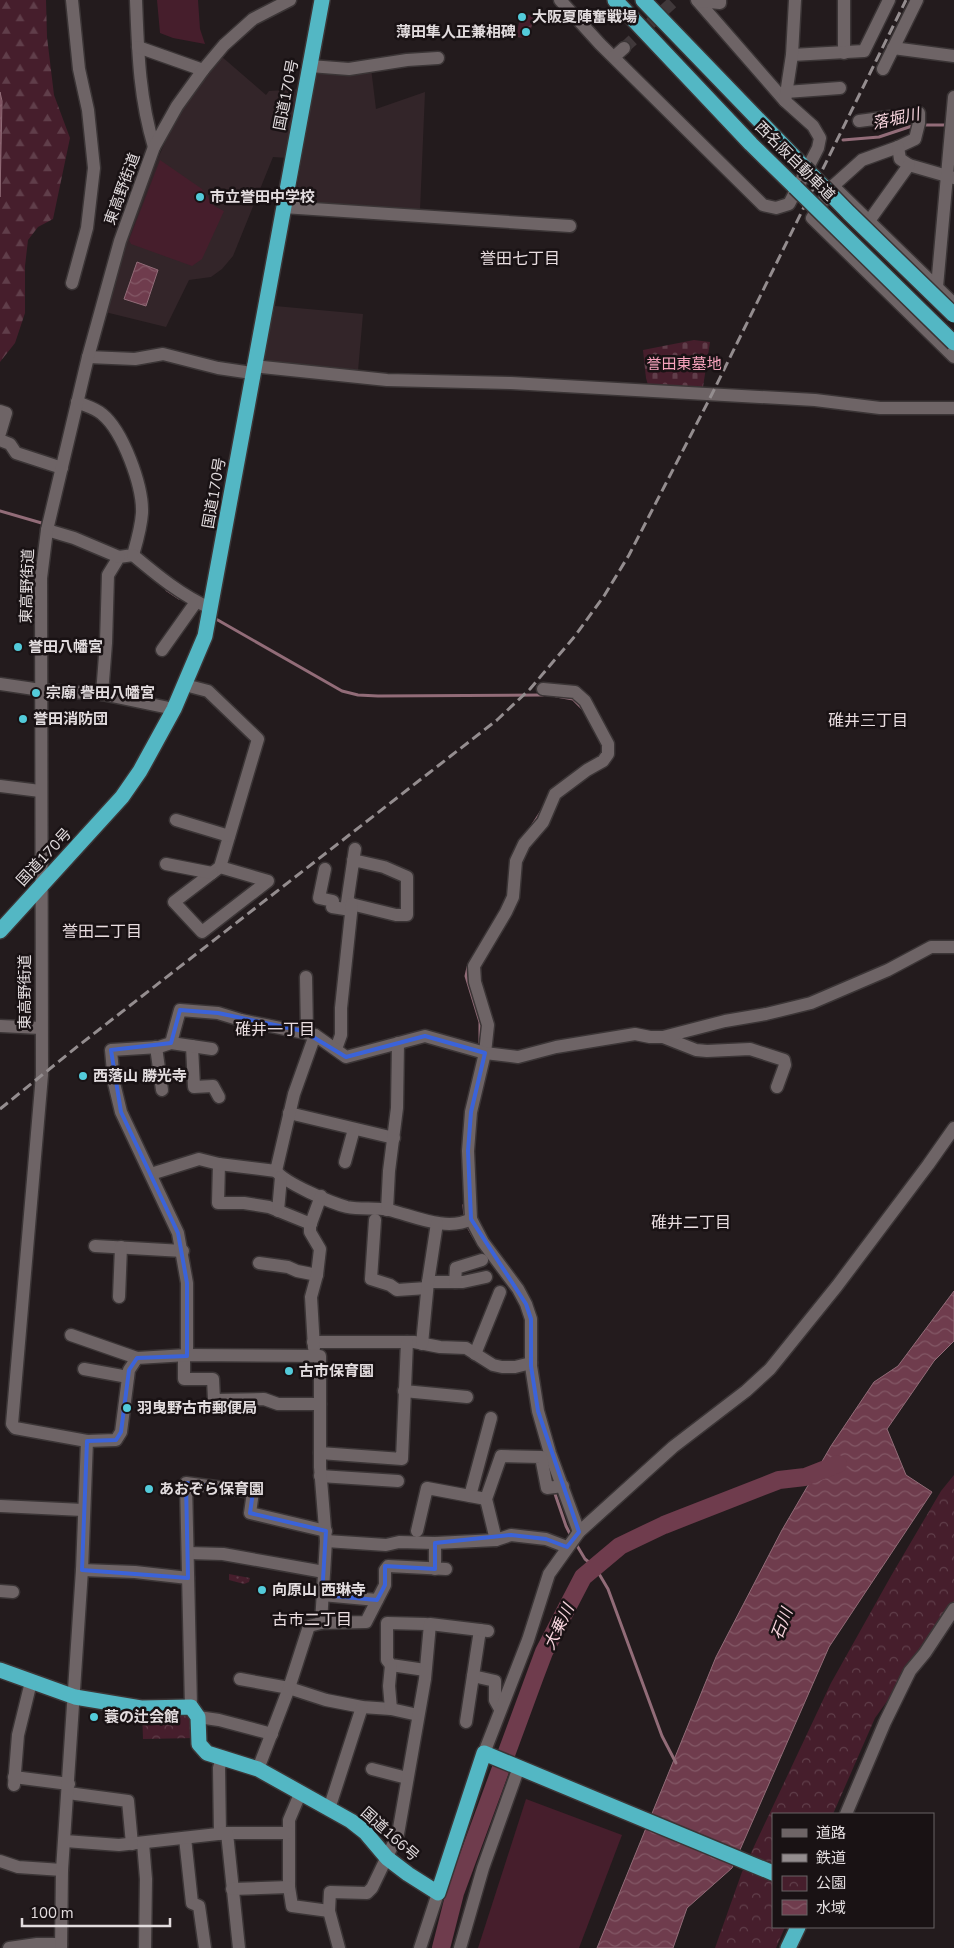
<svg xmlns="http://www.w3.org/2000/svg" width="954" height="1948" viewBox="0 0 954 1948" font-family="'Nunito Sans','Noto Sans JP',sans-serif">
	<style>
		.built { fill: #332529 }
		.grass { fill: #461e2c }
		.forest { fill: url(#forest-firs) }
		.cemetery { fill: url(#cemetery-stones) }
		.park { fill: url(#park-crowns) }
		.garden { fill: url(#garden-dots) }
		.water { fill: url(#water-waves); stroke: #926c78 }
		.lines { fill: none; stroke-linecap: round; stroke-linejoin: round }
		.stream { stroke: #926c78; stroke-width: 3 }
		.river { stroke: #6f3c4d; stroke-width: 18 }
		.minor-tunnel { stroke: #40383a; stroke-width: 12; stroke-dasharray: 12 6; stroke-linecap: butt }
		.minor-casing { stroke: #3b3536; stroke-width: 15 }
		.highway-casing { stroke: #3b3536; stroke-width: 18 }
		.minor { stroke: #6e6466; stroke-width: 12 }
		.highway { stroke: #53b7c4; stroke-width: 15 }
		.rail { stroke: #948d8f; stroke-width: 3; stroke-dasharray: 10 5; stroke-linecap: butt }
		.highway-bridge-casing { stroke: #3b3536; stroke-width: 18; stroke-linecap: butt }
		.highway-bridge { stroke: #53b7c4; stroke-width: 15 }
		.marked { fill: none; stroke: #3b63d9; stroke-width: 4; stroke-linejoin: round }
		.poi-dot { fill: #53cbda; stroke: #191214; stroke-width: 2 }
		.labels { text-anchor: middle; dominant-baseline: central; stroke-width: 5; stroke-linejoin: round; paint-order: stroke }
		.poi-label { font-size: 15px; font-weight: bold; fill: #e2dcde; stroke: #191214; text-anchor: start }
		.street-label { font-size: 15px; fill: #e2dcde; stroke: #191214 }
		.park-label { font-size: 15px; fill: #f7a3bd; stroke: #191214 }
		.water-label { font-size: 16px; font-style: italic; fill: #f8d5de; stroke: #191214 }
		.neighbourhood-label { font-size: 16px; fill: #e9dde0; stroke: #191214 }
	</style>
	<defs>
		<pattern id="forest-firs" width="22" height="20" patternUnits="userSpaceOnUse" patternTransform="scale(1.25)"><rect width="22" height="20" fill="#461e2c"/><path d="M5 1l3.5 6h-7zM16 11l3.5 6h-7z" fill="#603e4a"/></pattern>
		<pattern id="cemetery-stones" width="16" height="16" patternUnits="userSpaceOnUse" patternTransform="scale(1.25)"><rect width="16" height="16" fill="#461e2c"/><path d="M2 7V4a2 2 0 0 1 4 0v3zM10 15v-3a2 2 0 0 1 4 0v3z" fill="#603e4a"/></pattern>
		<pattern id="park-crowns" width="20" height="18" patternUnits="userSpaceOnUse" patternTransform="scale(1.25)"><rect width="20" height="18" fill="#461e2c"/><path d="M2 6a3 3 0 1 1 6 0M12 15a3 3 0 1 1 6 0" fill="none" stroke="#603e4a"/></pattern>
		<pattern id="garden-dots" width="8" height="8" patternUnits="userSpaceOnUse" patternTransform="scale(1.25)"><rect width="8" height="8" fill="#461e2c"/><path d="M2 2h.1M6 6h.1" fill="none" stroke="#603e4a" stroke-width="1.8" stroke-linecap="round"/></pattern>
		<pattern id="water-waves" width="16" height="10" patternUnits="userSpaceOnUse" patternTransform="scale(1.25)"><rect width="16" height="10" fill="#6f3c4d"/><path d="M0 5q4-4 8 0t8 0" fill="none" stroke="#835866"/></pattern>
	</defs>
	<rect width="100%" height="100%" fill="#231b1d"/>
	<g class="built">
		<polygon points="221,56 266,95 269,91 301,89 287,158 273,157 233,256 222,269 211,277 189,280 166,327 105,312 128,236 158,158 175,120"/>
		<polygon points="371,68 376,109 425,92 420,211 294,205 316,72"/>
		<polygon points="275,306 363,314 358,371 271,364 263,357"/>
	</g>
	<g class="grass">
		<polygon points="157,0 198,0 200,29 205,44 173,38 160,33"/>
		<polygon points="160,160 202,189 214,206 224,211 202,259 192,266 131,244 129,240"/>
		<polygon points="526,1799 622,1835 579,1948 478,1948"/>
	</g>
	<polygon class="forest" points="0,0 46,0 47,37 54,95 70,138 53,219 38,227 28,240 25,266 25,313 15,343 0,362 0,197 2,101 0,92"/>
	<polygon class="cemetery" points="694,340 710,342 703,387 648,385 646,378 643,350"/>
	<g class="park">
		<polygon points="521,13 534,16 529,38 516,37"/>
		<polygon points="954,1475 954,1608 875,1718 833,1814 773,1814 773,1927 785,1927 776,1948 715,1948 742,1872 831,1683 891,1576 941,1491"/>
		<polygon points="142,1710 188,1710 196,1738 143,1739"/>
	</g>
	<polygon class="garden" points="229,1574 250,1578 249,1582 244,1584 229,1580"/>
	<g class="water">
		<polygon points="0,92 2,101 0,197"/>
		<polygon points="137,262 158,270 146,306 124,299"/>
		<polygon points="954,1291 954,1341 934,1361 887,1429 906,1475 932,1492 829,1647 732,1868 687,1908 673,1948 597,1948 716,1657 782,1530 831,1446 874,1382 898,1366"/>
	</g>
	<g class="lines">
		<g class="stream">
			<polyline points="921,125 948,125"/>
			<polyline points="843,140 879,137 915,125"/>
			<polyline points="0,511 45,524"/>
			<polyline points="167,590 179,598"/>
			<polyline points="216,619 342,691 358,695 378,696 543,695"/>
			<polyline points="556,696 573,699 583,709"/>
			<polyline points="532,826 541,812"/>
			<polyline points="468,967 466,976 480,1022 480,1043"/>
			<polyline points="464,1205 465,1219"/>
			<polyline points="467,1225 475,1239"/>
			<polyline points="554,1491 566,1526 571,1536"/>
			<polyline points="576,1544 585,1559 595,1567 608,1589 662,1736 676,1763"/>
		</g>
		<polyline class="river" points="441,1948 455,1893 535,1676 544,1652 583,1577 620,1546 664,1525 779,1480 805,1477 838,1464"/>
		<polyline class="minor-tunnel" points="624,48 675,0"/>
		<defs>
			<g id="minor">
				<path d="M136,0c2,52 3,97 18,147"/>
				<polyline points="560,0 600,44 763,205 776,208 789,204 818,148 820,138 813,126 785,101 697,0"/>
				<polyline points="698,1 720,3 720,0"/>
				<polyline points="138,47 203,70"/>
				<polyline points="893,48 954,56"/>
				<polyline points="844,53 844,0"/>
				<polyline points="792,55 864,51 889,0"/>
				<polyline points="614,57 624,48"/>
				<polyline points="310,66 349,69 407,60 438,58"/>
				<polyline points="883,69 917,0"/>
				<polyline points="786,92 840,88"/>
				<polyline points="785,101 792,55 795,0"/>
				<polyline points="859,121 919,113 919,123 915,139 898,147 862,160 833,186 812,218 954,357"/>
				<polyline points="898,147 900,159 909,165 954,178"/>
				<polyline points="833,186 954,304"/>
				<polyline points="283,207 570,226"/>
				<polyline points="869,221 909,165"/>
				<polyline points="72,283 87,228 94,168 88,110 79,69 72,0"/>
				<polyline points="937,287 954,97"/>
				<polyline points="88,357 135,359 163,354 218,368 252,373"/>
				<polyline points="253,366 387,380 511,383 815,400 880,408 954,408"/>
				<path d="M77,402c9,4 18,6 25,12 21,17 41,72 40,99 -1,15 -5,28 -9,42l-14,2 -11,18 -2,68 -4,51"/>
				<polyline points="0,411 6,413 0,433"/>
				<polyline points="0,440 10,444 16,453 62,468"/>
				<polyline points="47,530 74,538 119,557"/>
				<path d="M133,555c25,21 48,40 77,53"/>
				<polyline points="162,650 196,602"/>
				<polyline points="0,684 41,690 102,694 174,709"/>
				<polyline points="185,685 208,691 258,739 220,867 174,902 202,932 268,881 220,867"/>
				<polyline points="543,689 575,692 585,701 608,744 608,754 603,761 587,770 555,794 543,822 524,844 516,861 513,897 506,912 474,966 475,982 488,1025 485,1053 471,1112 468,1151 471,1219 483,1242 518,1289 526,1304 531,1319 531,1366 538,1411 550,1453 579,1532"/>
				<polyline points="0,786 40,791"/>
				<polyline points="176,820 229,836"/>
				<polyline points="353,860 384,867 407,877 407,915 396,915 347,903 355,849"/>
				<polyline points="166,864 212,873"/>
				<polyline points="325,869 319,898 333,901 332,907 351,910"/>
				<polyline points="306,977 307,1032"/>
				<polyline points="0,1026 41,1028"/>
				<polyline points="663,1037 696,1050 707,1051 750,1049 784,1060 785,1065 777,1087"/>
				<polyline points="171,1043 180,1010 218,1013 241,1020 315,1035"/>
				<polyline points="192,1046 194,1087 213,1086 219,1097"/>
				<polyline points="156,1047 162,1090"/>
				<polyline points="336,1049 341,1035 341,1008 352,904"/>
				<polyline points="289,1113 394,1138"/>
				<polyline points="345,1162 354,1129"/>
				<polyline points="219,1164 218,1203 244,1203 269,1207 311,1224"/>
				<path d="M276,1171c9,12 55,32 71,36 14,3 29,0 42,3 25,6 58,22 82,9"/>
				<polyline points="151,1174 199,1159 219,1164 276,1171 294,1094 315,1035 346,1057 425,1036 485,1053 518,1057 556,1047 635,1034 650,1037 663,1037 725,1021 766,1014 811,1003 888,970 931,947 954,947"/>
				<polyline points="387,1210 389,1171 397,1108 398,1043"/>
				<polyline points="278,1211 281,1177"/>
				<polyline points="375,1220 371,1279 390,1285 397,1290 427,1288"/>
				<polyline points="95,1246 183,1251"/>
				<polyline points="259,1263 288,1267 297,1271 317,1275"/>
				<polyline points="428,1282 463,1282 486,1277"/>
				<polyline points="455,1282 456,1268 482,1260"/>
				<polyline points="119,1297 121,1247"/>
				<polyline points="71,1335 137,1358"/>
				<polyline points="313,1342 414,1342 440,1347 466,1348 493,1365 502,1367 515,1367 531,1363"/>
				<polyline points="422,1344 428,1282 437,1223"/>
				<polyline points="314,1348 311,1297 317,1275 320,1249 310,1232 310,1226 321,1196"/>
				<polyline points="475,1354 500,1292"/>
				<polyline points="187,1355 187,1283 178,1233 121,1112 114,1083 111,1050 159,1047 171,1043 212,1049"/>
				<polyline points="184,1356 184,1379 213,1379 214,1400 264,1399 278,1404 320,1404"/>
				<polyline points="84,1369 128,1377"/>
				<polyline points="404,1391 467,1397"/>
				<polyline points="320,1453 402,1459 407,1342"/>
				<polyline points="320,1476 398,1481"/>
				<polyline points="470,1496 491,1418"/>
				<polyline points="0,1506 83,1510"/>
				<polyline points="417,1531 427,1488 486,1499"/>
				<polyline points="496,1540 486,1499 501,1456 541,1457 547,1488 563,1486"/>
				<polyline points="326,1541 386,1545 399,1542 435,1543 496,1540 511,1535 546,1539 567,1547"/>
				<polyline points="188,1553 223,1554 324,1572"/>
				<polyline points="435,1569 435,1543"/>
				<polyline points="82,1570 135,1572 188,1578"/>
				<polyline points="0,1591 13,1592"/>
				<polyline points="322,1595 377,1600"/>
				<polyline points="321,1623 366,1622 385,1585 385,1570 388,1566 446,1569"/>
				<polyline points="425,1670 391,1665 387,1660 387,1623 426,1624"/>
				<polyline points="473,1676 495,1681 495,1700 500,1709"/>
				<polyline points="240,1679 289,1688 326,1700 362,1707 391,1709 418,1715"/>
				<polyline points="191,1707 186,1483 253,1492 250,1513 326,1531"/>
				<polyline points="391,1709 389,1686 391,1665"/>
				<polyline points="198,1717 219,1720 272,1734"/>
				<polyline points="466,1722 480,1630"/>
				<polyline points="484,1753 528,1640 549,1574 579,1532 673,1447 746,1391 770,1369 837,1286 928,1165 954,1128"/>
				<polyline points="258,1769 289,1688 309,1626 321,1623 326,1541 320,1467 320,1356 187,1355 137,1358 129,1370 121,1432 116,1440 87,1441 15,1428 12,1424 42,1075 41,578 47,530 88,357 120,241 154,147 177,106 203,70 224,45 253,19 290,0"/>
				<polyline points="372,1769 407,1778"/>
				<polyline points="14,1777 69,1784"/>
				<polyline points="14,1785 18,1735 31,1682"/>
				<polyline points="68,1793 128,1801 132,1844"/>
				<polyline points="300,1794 289,1820 289,1887 292,1906 329,1911"/>
				<polyline points="329,1809 362,1707"/>
				<polyline points="846,1814 885,1722 910,1671 925,1653 954,1609"/>
				<polyline points="227,1833 288,1833"/>
				<polyline points="220,1834 219,1768 222,1757"/>
				<polyline points="185,1838 192,1903 199,1906 205,1948"/>
				<polyline points="65,1841 119,1845 227,1833 239,1948"/>
				<polyline points="143,1843 146,1879 145,1948"/>
				<polyline points="0,1861 18,1867 62,1870"/>
				<polyline points="232,1889 289,1887"/>
				<polyline points="9,1948 37,1944 61,1944"/>
				<polyline points="61,1948 62,1870 82,1570 87,1441"/>
				<polyline points="339,1948 329,1911 330,1892 367,1893 372,1888 398,1834 425,1679 430,1624 488,1631"/>
				<polyline points="420,1948 438,1893"/>
				<polyline points="460,1948 483,1868 519,1767"/>
			</g>
			<g id="highway">
				<polyline points="615,0 751,144 795,187"/>
				<polyline points="643,0 805,168"/>
				<polyline points="0,931 122,797 140,771 174,709 205,636 322,0"/>
				<polyline points="0,1670 75,1697 141,1708 191,1707 198,1717 199,1744 207,1753 258,1769 351,1821 365,1832 387,1858 408,1874 438,1893 484,1753 773,1873"/>
				<polyline points="788,1948 798,1927"/>
			</g>
		</defs>
		<use href="#minor" class="minor-casing"/>
		<use href="#highway" class="highway-casing"/>
		<use href="#minor" class="minor"/>
		<use href="#highway" class="highway"/>
		<polyline class="rail" points="0,1109 78,1046 497,720 530,689 575,636 604,596 629,555 712,394 906,0"/>
		<defs>
			<g id="highway-bridge">
				<polyline points="805,168 849,213 954,315"/>
				<polyline points="795,187 954,343"/>
			</g>
		</defs>
		<use href="#highway-bridge" class="highway-bridge-casing"/>
		<use href="#highway-bridge" class="highway-bridge"/>
	</g>
	<path class="marked" d="M180,1010l38,3 85,18 43,26 79,-21 60,17 -14,59 -3,39 3,68 55,85 5,15v47l7,45 41,121 -12,15 -21,-8 -35,-4 -76,8v26l-50,-3v19l-8,15 -55,-5 4,-64 -76,-18 3,-21 -67,-9 2,95 -106,-8 5,-129 29,-1 5,-8 8,-62 8,-12 50,-2v-73l-9,-50 -57,-121 -10,-62 60,-7z"/>
	<g class="poi-dot">
		<circle cx="522" cy="17" r="5"/>
		<circle cx="526" cy="32" r="5"/>
		<circle cx="200" cy="197" r="5"/>
		<circle cx="18" cy="647" r="5"/>
		<circle cx="36" cy="693" r="5"/>
		<circle cx="23" cy="719" r="5"/>
		<circle cx="83" cy="1076" r="5"/>
		<circle cx="289" cy="1371" r="5"/>
		<circle cx="127" cy="1408" r="5"/>
		<circle cx="149" cy="1489" r="5"/>
		<circle cx="262" cy="1590" r="5"/>
		<circle cx="94" cy="1717" r="5"/>
	</g>
	<g class="labels">
		<g class="poi-label">
			<text x="532" y="17">大阪夏陣奮戦場</text>
			<text x="516" y="32" text-anchor="end">薄田隼人正兼相碑</text>
			<text x="210" y="197">市立誉田中学校</text>
			<text x="28" y="647">誉田八幡宮</text>
			<text x="46" y="693">宗廟 譽田八幡宮</text>
			<text x="33" y="719">誉田消防団</text>
			<text x="93" y="1076">西落山 勝光寺</text>
			<text x="299" y="1371">古市保育園</text>
			<text x="137" y="1408">羽曳野古市郵便局</text>
			<text x="159" y="1489">あおぞら保育園</text>
			<text x="272" y="1590">向原山 西琳寺</text>
			<text x="104" y="1717">蓑の辻会館</text>
		</g>
		<g class="street-label">
			<text transform="translate(286 95) rotate(-79)">国道170号</text>
			<text transform="translate(795 161) rotate(45)">西名阪自動車道</text>
			<text transform="translate(122 189) rotate(-70)">東高野街道</text>
			<text transform="translate(214 493) rotate(-80)">国道170号</text>
			<text transform="translate(27 586) rotate(-88)">東高野街道</text>
			<text transform="translate(44 857) rotate(-47)">国道170号</text>
			<text transform="translate(25 992) rotate(-90)">東高野街道</text>
			<text transform="translate(390 1834) rotate(42)">国道166号</text>
		</g>
		<g class="park-label">
			<text x="684" y="364">誉田東墓地</text>
		</g>
		<g class="water-label">
			<text transform="translate(896 119) rotate(-12)">落堀川</text>
			<text transform="translate(782 1624) rotate(-69)">石川</text>
			<text transform="translate(559 1627) rotate(-64)">大乗川</text>
		</g>
		<g class="neighbourhood-label">
			<text x="520" y="259">誉田七丁目</text>
			<text x="868" y="721">碓井三丁目</text>
			<text x="102" y="932">誉田二丁目</text>
			<text x="275" y="1030">碓井一丁目</text>
			<text x="691" y="1223">碓井二丁目</text>
			<text x="312" y="1620">古市二丁目</text>
		</g>
	</g>
	<rect x="772" y="1813" width="162" height="115" fill="#191214" stroke="#696365"/>
	<rect x="782" y="1829" width="25" height="8" fill="#6e6466" stroke="#696365"/>
	<text x="816" y="1838" font-size="15" fill="#e2dcde">道路</text>
	<rect x="782" y="1854" width="25" height="8" fill="#948d8f" stroke="#696365"/>
	<text x="816" y="1863" font-size="15" fill="#e2dcde">鉄道</text>
	<rect x="782" y="1876" width="25" height="15" fill="url(#park-crowns)" stroke="#696365"/>
	<text x="816" y="1888" font-size="15" fill="#e2dcde">公園</text>
	<rect x="782" y="1900" width="25" height="15" fill="url(#water-waves)" stroke="#696365"/>
	<text x="816" y="1913" font-size="15" fill="#e2dcde">水域</text>
	<path d="M22 1918v8h148v-8" fill="none" stroke="#e2dcde" stroke-width="2.5"/>
	<text x="30" y="1918" font-size="15" fill="#e2dcde" stroke="#191214" stroke-width="4" paint-order="stroke">100 m</text>
</svg>
